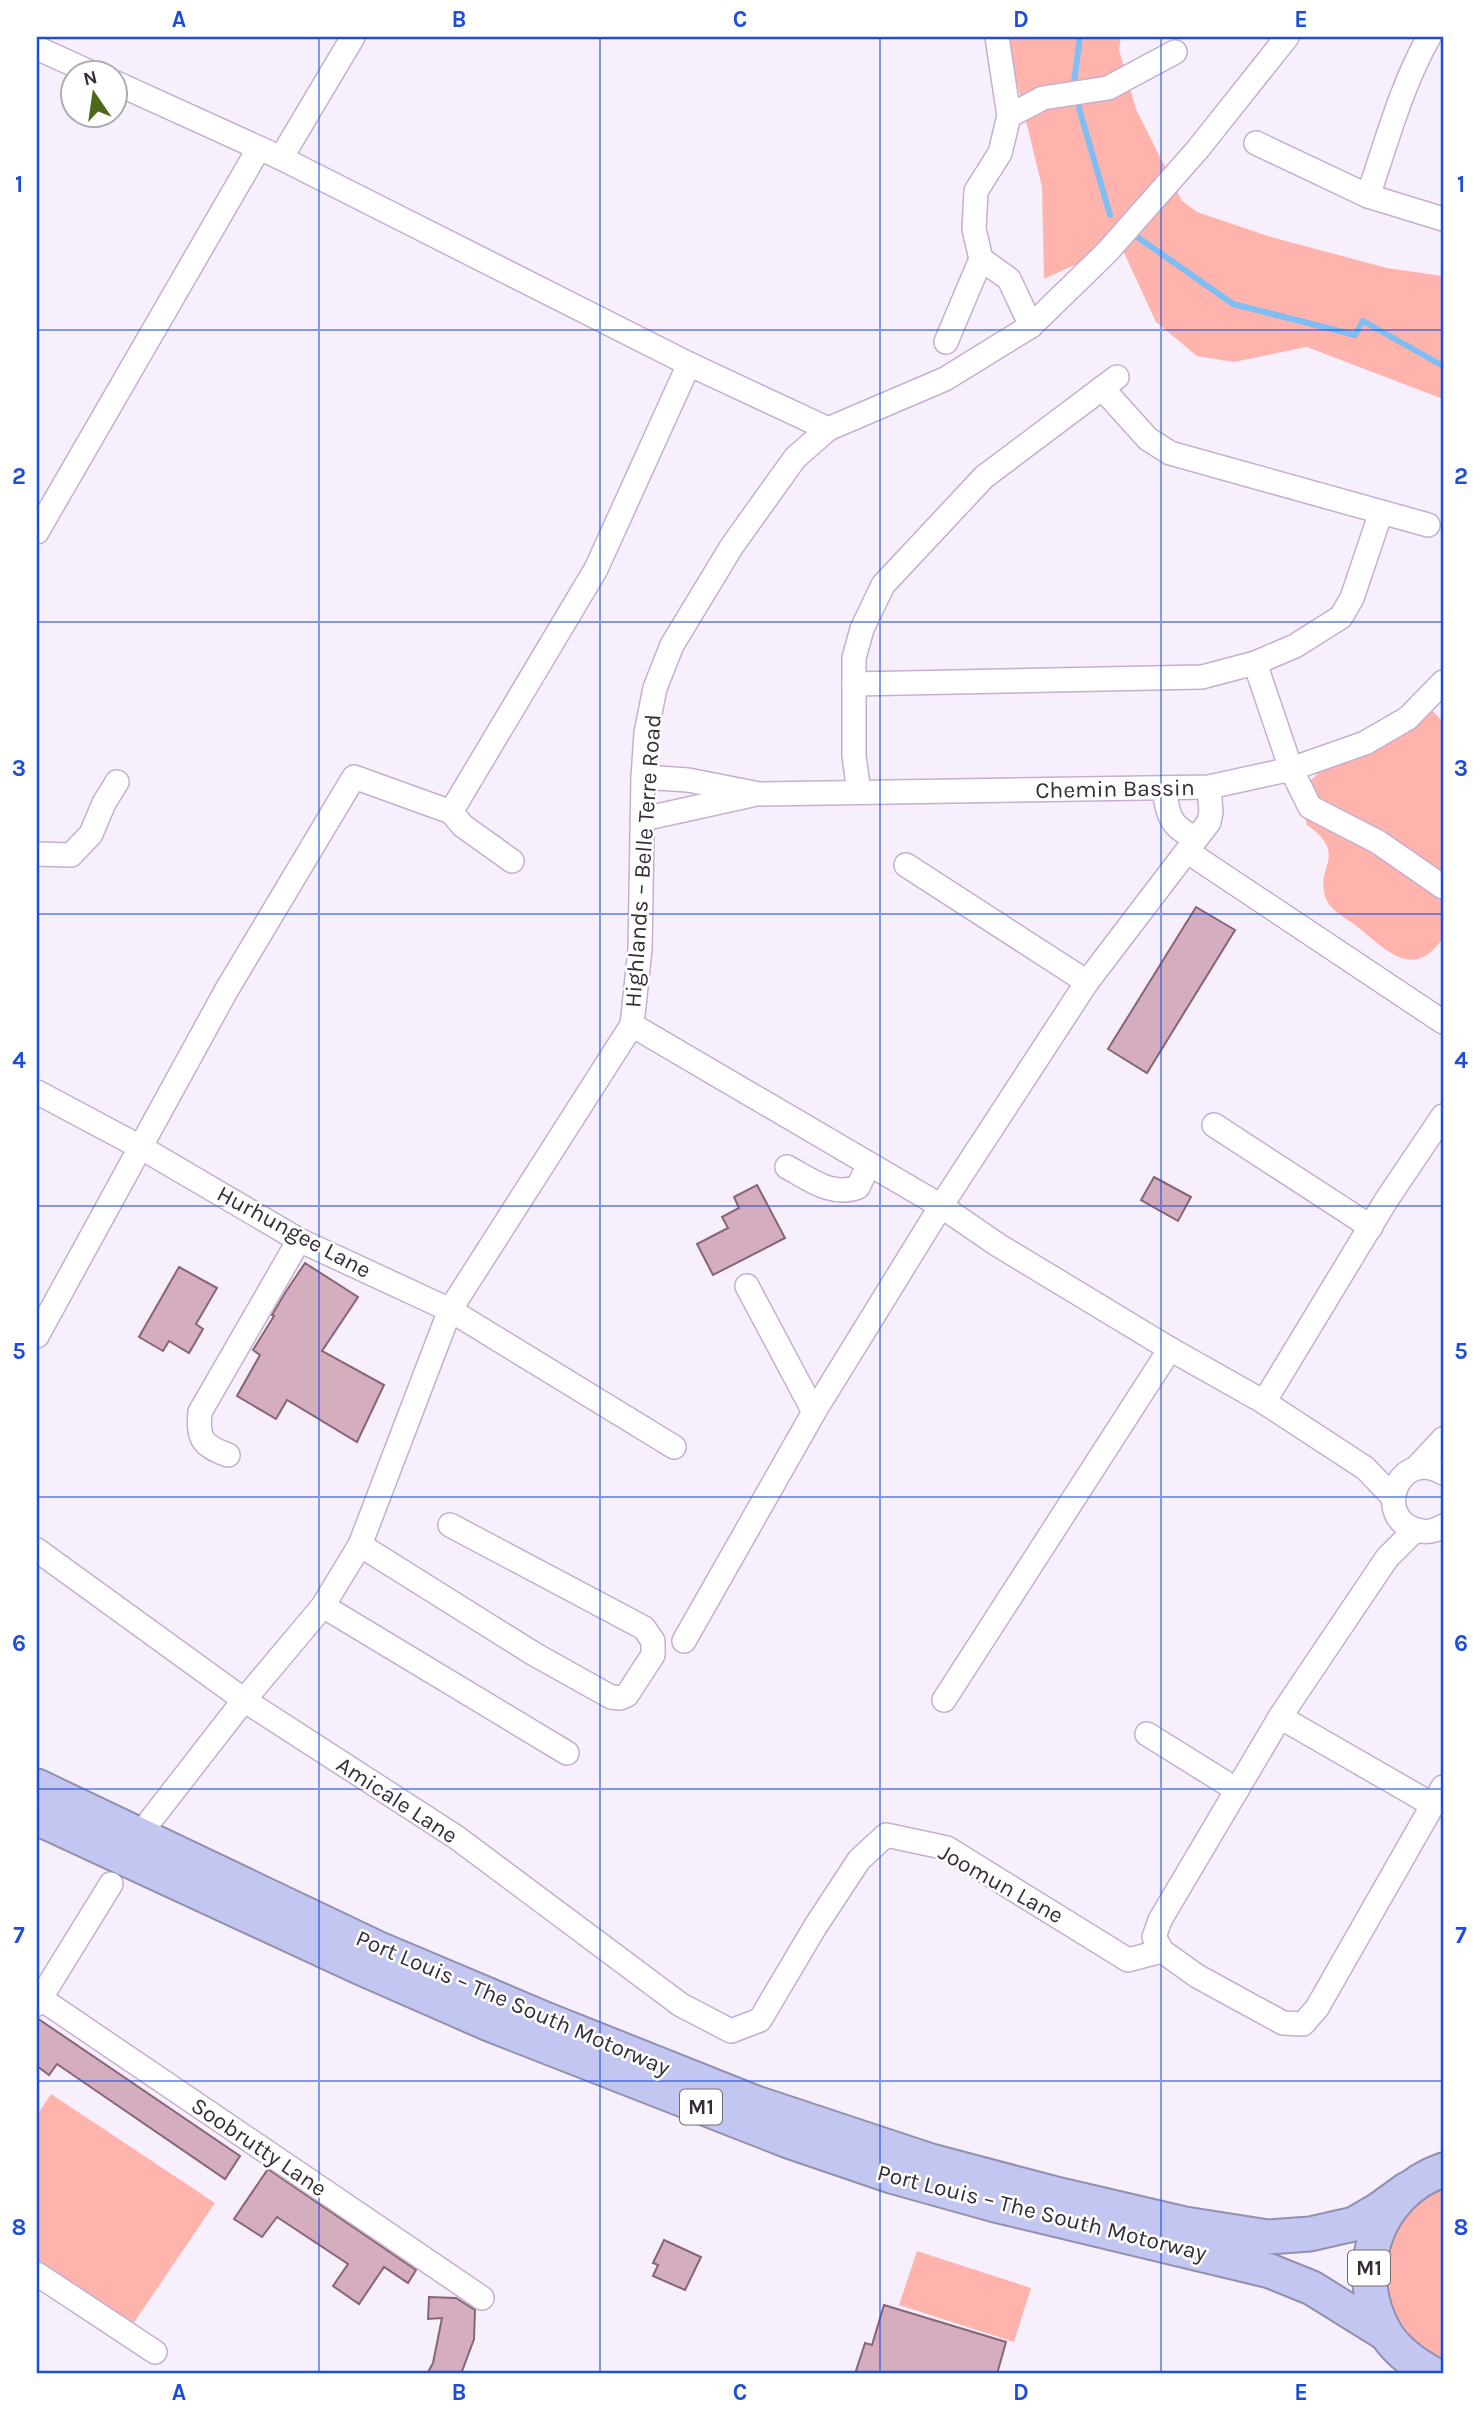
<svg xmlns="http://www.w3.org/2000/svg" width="1480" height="2411" viewBox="0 0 1480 2411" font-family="Karla,sans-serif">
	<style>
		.green { fill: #feb3ad }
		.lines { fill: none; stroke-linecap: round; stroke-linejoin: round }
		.stream { stroke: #7fbdf5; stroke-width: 6 }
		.building { fill: #d4aebf; stroke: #876575; stroke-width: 2 }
		.minor-casing { stroke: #c5afcf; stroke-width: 26 }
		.highway-casing { stroke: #9190b1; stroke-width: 37 }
		.minor { stroke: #fff; stroke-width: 23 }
		.highway { stroke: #c2c6f1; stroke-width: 33 }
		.grid { fill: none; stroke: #1d4ed8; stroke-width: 2; stroke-opacity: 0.55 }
		.labels { text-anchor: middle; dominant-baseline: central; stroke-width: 5; stroke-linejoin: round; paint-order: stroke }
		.shield { fill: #fff; stroke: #726c74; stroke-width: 2 }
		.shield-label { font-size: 21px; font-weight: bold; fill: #362d39 }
		.street-label { font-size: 23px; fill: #362d39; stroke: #fff }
		.neatline { fill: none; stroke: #1d4ed8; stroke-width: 2.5 }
		.grid-label { font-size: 23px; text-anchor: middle; font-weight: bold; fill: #1d4ed8 }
	</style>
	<rect width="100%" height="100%" fill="#f8effc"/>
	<g class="green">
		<polygon points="1008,37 1121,37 1119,50 1136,109 1182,201 1197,212 1271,237 1387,268 1443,276 1443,399 1307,347 1234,362 1197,356 1156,322 1120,244 1044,279 1042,187 1009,50"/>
		<path d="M1430,708l13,14v216c-30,45 -58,10 -88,-13 -8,-6 -24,-15 -28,-24 -15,-34 24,-45 -20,-76l-9,-33 53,-49z"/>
		<polygon points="51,2094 215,2203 133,2324 37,2261 37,2115"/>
		<path d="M1443,2189v170c-73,-32 -77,-140 0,-170z"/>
		<polygon points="917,2251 1031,2288 1014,2342 899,2305"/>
	</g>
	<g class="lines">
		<g class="stream">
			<polyline points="1074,82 1080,37"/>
			<polyline points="1079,108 1110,215"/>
			<polyline points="1133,234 1233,304 1355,335 1363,321 1443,366"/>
		</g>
	</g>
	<g class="building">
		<polygon points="1196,907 1235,930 1147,1073 1108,1049"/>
		<polygon points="1154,1177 1191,1197 1178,1221 1141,1200"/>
		<polygon points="757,1185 785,1238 713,1275 697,1244 728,1228 722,1217 739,1208 734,1197"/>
		<polygon points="305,1263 358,1297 322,1351 384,1385 357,1442 287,1400 276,1419 237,1396 260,1355 253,1350 274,1316 272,1315 285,1293"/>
		<polygon points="179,1267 217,1288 196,1324 203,1329 189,1353 169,1341 163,1351 139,1337"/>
		<polygon points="37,2018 240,2156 225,2179 57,2064 49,2075 37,2066"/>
		<polygon points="268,2169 416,2270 408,2283 384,2267 359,2304 333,2286 348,2264 277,2217 262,2237 234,2219"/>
		<polygon points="664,2240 701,2257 685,2290 653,2276 658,2265 653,2263"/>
		<polygon points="429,2297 456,2298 475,2310 474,2339 461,2374 427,2374 433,2363 442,2318 428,2319"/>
		<polygon points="884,2305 1006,2342 997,2374 855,2374 865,2343 872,2345"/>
	</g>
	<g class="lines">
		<defs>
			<g id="minor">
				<polyline points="997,37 1009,116"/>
				<polyline points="37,48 94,74"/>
				<polyline points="116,83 281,158 689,364 828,429"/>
				<polyline points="1256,143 1368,196 1443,219"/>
				<polyline points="281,158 353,37"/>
				<path d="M1368,196c18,-52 34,-112 61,-159"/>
				<polyline points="1031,326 1009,279 981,259 974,229 976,191 1000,153 1009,116 1043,98 1108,88 1175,52"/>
				<polyline points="946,342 981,259"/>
				<polyline points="1102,388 1148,439 1170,453 1428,525"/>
				<polyline points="37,532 259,148"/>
				<polyline points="1255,663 1291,769 1310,807 1378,842 1443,887"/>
				<polyline points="854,684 1202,677 1255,663 1295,646 1341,617 1352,598 1381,512"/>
				<polyline points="643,777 688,780 759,794 1209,787 1291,769 1365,743 1408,718 1443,682"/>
				<path d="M1164,788c4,28 6,39 32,50"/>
				<polyline points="859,792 854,756 854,658 862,629 883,585 984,477 1117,377"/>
				<polyline points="451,812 596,569 689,364"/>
				<polyline points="643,819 752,795"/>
				<polyline points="1188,852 1443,1022"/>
				<polyline points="37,854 71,855 91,834 104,803 117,782"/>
				<polyline points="906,865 1087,982"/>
				<polyline points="632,1025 941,1206 998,1245 1170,1349 1264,1402 1365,1468 1393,1497"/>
				<polyline points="37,1092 142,1148 299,1240 450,1310 674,1447"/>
				<polyline points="1214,1125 1371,1227"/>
				<path d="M787,1167c24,13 45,30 71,20l11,-23"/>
				<polyline points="747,1286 814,1412"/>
				<polyline points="37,1336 226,991 354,777 451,812 463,826 512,861"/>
				<polyline points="1264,1402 1387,1199 1443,1116"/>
				<path d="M228,1455c-25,-9 -31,-16 -28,-43l99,-172"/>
				<polyline points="1416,1468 1443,1439"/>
				<path d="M1443,1473c-45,-26 -71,45 -26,57 9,3 18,1 26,-4"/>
				<polyline points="1415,1530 1387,1558 1280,1717 1160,1920 1154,1937 1162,1951 1197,1976 1283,2023 1303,2024 1317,2008 1443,1787"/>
				<polyline points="360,1545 534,1654 611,1697 620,1698 627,1695 653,1655 653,1641 644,1628 450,1525"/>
				<polyline points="37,1550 244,1700 456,1837 681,2005 731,2031 760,2020 815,1927 859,1860 886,1835 947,1848 1128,1960 1162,1951"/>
				<polyline points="323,1606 567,1753"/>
				<polyline points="684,1641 814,1412 941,1206 1087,982 1209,822 1211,812 1209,787"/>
				<polyline points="944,1700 1170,1349"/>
				<polyline points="1280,1717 1433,1805"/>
				<polyline points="1147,1734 1237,1790"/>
				<polyline points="150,1821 244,1700 323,1606 360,1545 450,1310 632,1025 640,949 643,777 646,733 655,688 672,645 732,546 795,458 828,429 945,379 1031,326 1107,252 1198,149 1287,37"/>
				<polyline points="37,1996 482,2298"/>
				<polyline points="37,2004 111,1884"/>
				<polyline points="37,2274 155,2352"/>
			</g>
			<g id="highway">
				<polyline points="37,1786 377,1948 545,2019 756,2103 931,2161 1052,2193 1185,2224 1268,2237 1310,2234 1354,2224 1378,2210 1407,2189"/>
				<polyline points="37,1818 359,1967 489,2024 791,2142 891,2176 995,2205 1270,2271 1312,2288 1386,2334"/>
				<path d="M1433,2374c-18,-10 -37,-23 -48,-42 -35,-61 -9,-139 58,-162"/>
			</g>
		</defs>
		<use href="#minor" class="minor-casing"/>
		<use href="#highway" class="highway-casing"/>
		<use href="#minor" class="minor"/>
		<use href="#highway" class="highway"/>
	</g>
	<path class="grid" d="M319,37v2337M600,37v2337M880,37v2337M1161,37v2337M37,330h1406M37,622h1406M37,914h1406M37,1206h1406M37,1497h1406M37,1789h1406M37,2081h1406"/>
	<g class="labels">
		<g class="shield">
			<rect x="680" y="2089.5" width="42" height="35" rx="5"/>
			<rect x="1348" y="2250.5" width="42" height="35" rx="5"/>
		</g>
		<g class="shield-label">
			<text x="701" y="2107">M1</text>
			<text x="1369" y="2268">M1</text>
		</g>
		<g class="street-label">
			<text transform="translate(1115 789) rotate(-1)">Chemin Bassin</text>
			<text transform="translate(643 861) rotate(-86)">Highlands – Belle Terre Road</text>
			<text transform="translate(294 1232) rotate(28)">Hurhungee Lane</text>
			<text transform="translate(397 1800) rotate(33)">Amicale Lane</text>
			<text transform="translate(1001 1884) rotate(29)">Joomun Lane</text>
			<text transform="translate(513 2003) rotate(23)">Port Louis – The South Motorway</text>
			<text transform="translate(259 2147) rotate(34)">Soobrutty Lane</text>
			<text transform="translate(1042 2213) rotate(14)">Port Louis – The South Motorway</text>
		</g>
	</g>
	<rect width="1480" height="2411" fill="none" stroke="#ffffff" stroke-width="77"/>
	<g transform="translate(94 94) rotate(347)"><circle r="33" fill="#ffffff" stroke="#afabb0" stroke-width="2"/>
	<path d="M0-5L12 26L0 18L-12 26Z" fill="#4d681a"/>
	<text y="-10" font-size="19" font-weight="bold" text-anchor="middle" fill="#362d39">N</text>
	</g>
	<rect x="38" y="38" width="1404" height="2334" class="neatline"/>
	<g class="grid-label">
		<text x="179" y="27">A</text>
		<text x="459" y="27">B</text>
		<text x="740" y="27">C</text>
		<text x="1021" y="27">D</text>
		<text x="1301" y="27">E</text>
		<text x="19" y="192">1</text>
		<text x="1461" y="192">1</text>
		<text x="19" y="484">2</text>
		<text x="1461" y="484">2</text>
		<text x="19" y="776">3</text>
		<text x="1461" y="776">3</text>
		<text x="19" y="1068">4</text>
		<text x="1461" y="1068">4</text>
		<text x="19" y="1359">5</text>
		<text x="1461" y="1359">5</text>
		<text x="19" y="1651">6</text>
		<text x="1461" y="1651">6</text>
		<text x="19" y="1943">7</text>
		<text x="1461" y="1943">7</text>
		<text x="19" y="2235">8</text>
		<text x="1461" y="2235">8</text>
		<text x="179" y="2400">A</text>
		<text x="459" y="2400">B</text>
		<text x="740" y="2400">C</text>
		<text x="1021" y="2400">D</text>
		<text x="1301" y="2400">E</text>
	</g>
</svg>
